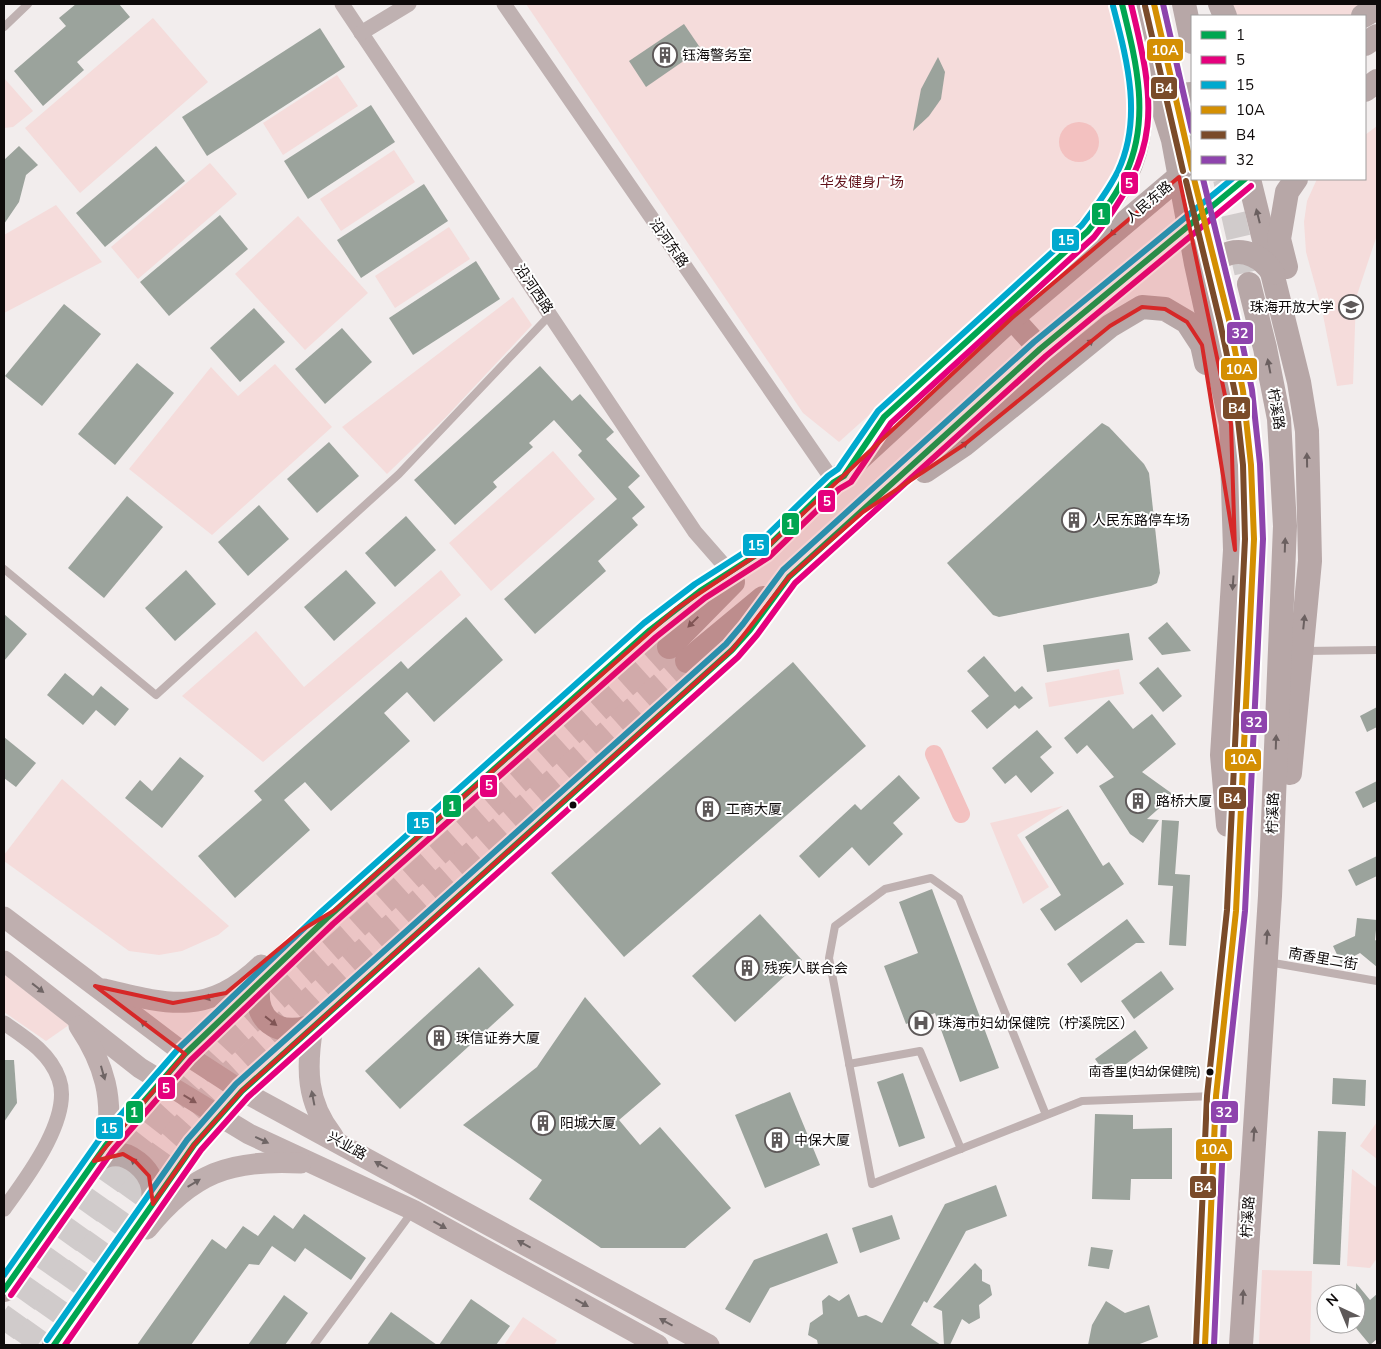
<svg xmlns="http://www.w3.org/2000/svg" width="1381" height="1349" viewBox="0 0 1381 1349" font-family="'Nunito Sans','Noto Sans SC',sans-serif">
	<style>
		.green { fill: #f5dcdb }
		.water { fill: #f3c1c0 }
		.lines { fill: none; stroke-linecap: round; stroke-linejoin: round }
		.canal { stroke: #f3c1c0; stroke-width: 18 }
		.building { fill: #9ba39c }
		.primary-tunnel { stroke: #d0cbcb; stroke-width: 24; stroke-dasharray: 24 12; stroke-linecap: butt }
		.service { stroke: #bfb1b1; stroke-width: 8 }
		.minor { stroke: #bfb1b1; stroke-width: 15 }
		.secondary { stroke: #bfafaf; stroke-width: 21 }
		.primary { stroke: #b7a7a7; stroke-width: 24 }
		.bus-1-casing { stroke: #fff; stroke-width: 10 }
		.bus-2-casing { stroke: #fff; stroke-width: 10 }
		.bus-3-casing { stroke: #fff; stroke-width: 10 }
		.bus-4-casing { stroke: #fff; stroke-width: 10 }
		.bus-5-casing { stroke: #fff; stroke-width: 10 }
		.bus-6-casing { stroke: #fff; stroke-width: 10 }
		.bus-1 { stroke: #00a651; stroke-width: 6 }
		.bus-2 { stroke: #e5007d; stroke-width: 6 }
		.bus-3 { stroke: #00a9ce; stroke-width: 6 }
		.bus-4 { stroke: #d48f02; stroke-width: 6 }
		.bus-5 { stroke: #7a4b2a; stroke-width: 6 }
		.bus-6 { stroke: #8e44ad; stroke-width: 6 }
		.oneway { fill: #6b6060 }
		.oneway2 { fill: #6f6565 }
		.marked { fill: #d62828; fill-opacity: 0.2; stroke: #d62828; stroke-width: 4; stroke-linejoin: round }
		.bus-dot { fill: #0e0a0a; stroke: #fff; stroke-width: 2 }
		.labels { text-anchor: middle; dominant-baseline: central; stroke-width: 4; stroke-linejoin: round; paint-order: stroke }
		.bus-label { font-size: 13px; fill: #0e0a0a; stroke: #fff; text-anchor: end }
		.poi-label { font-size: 14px; fill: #0e0a0a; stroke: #fff; text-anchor: start }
		.park-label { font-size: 14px; fill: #611119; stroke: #fff }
		.street-label { font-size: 14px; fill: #0e0a0a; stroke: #fff }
		.line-badge { stroke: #fff; stroke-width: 2 }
		.badge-label { font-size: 14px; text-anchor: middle; font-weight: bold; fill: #fff }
	</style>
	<rect width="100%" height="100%" fill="#f2eded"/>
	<g class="green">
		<polygon points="526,4 1115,4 1132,91 1128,152 1084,222 839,442 803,413"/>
		<polygon points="1227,4 1375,4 1354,16 1230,16"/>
		<polygon points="153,18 208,82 80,193 25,128"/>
		<polygon points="337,75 358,106 283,155 263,123"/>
		<polygon points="4,78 33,111 13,127 4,128"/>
		<polygon points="1377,126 1377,235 1356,298 1353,384 1337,386 1322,310 1306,252 1304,222 1307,201 1317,179 1365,179 1365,135"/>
		<polygon points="394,150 415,182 341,231 320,199"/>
		<polygon points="210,163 237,194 138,279 111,247"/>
		<polygon points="56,205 102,262 4,313 4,235"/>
		<polygon points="298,216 368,293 305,350 235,274"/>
		<polygon points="449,227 470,259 395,308 375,276"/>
		<polygon points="513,297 532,325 445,418 387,474 342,427"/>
		<polygon points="275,364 332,427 212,535 129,469 211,367 238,396"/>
		<polygon points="553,451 595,499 491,591 449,543"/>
		<polygon points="441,570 461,595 263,762 182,696 256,631 304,687"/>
		<polygon points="1119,669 1124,694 1049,707 1045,683"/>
		<polygon points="62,779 229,926 218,935 182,951 159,955 129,951 4,861 4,855"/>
		<polygon points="1063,806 1017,835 1049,887 1023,904 990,823"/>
		<polygon points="4,974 69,1025 46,1041 4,1012"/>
		<polygon points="1377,1122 1377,1159 1360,1146"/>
		<polygon points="1352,1169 1377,1188 1377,1258 1370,1268 1347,1266"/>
		<polygon points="1262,1270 1312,1271 1310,1345 1259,1345"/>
		<polygon points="523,1317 557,1340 554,1345 504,1345"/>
	</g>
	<circle class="water" cx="1079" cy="142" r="20"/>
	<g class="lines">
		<polyline class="canal" points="934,754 961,814"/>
	</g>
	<g class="building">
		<polygon points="76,4 119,4 130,17 77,62 84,70 43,106 14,71 66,26 59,18"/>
		<polygon points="684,24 701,49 646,87 629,61"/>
		<polygon points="320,28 345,67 207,156 182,117"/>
		<polygon points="938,57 945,72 941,99 929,116 913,131 921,89"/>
		<polygon points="371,105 395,142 308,199 284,161"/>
		<polygon points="19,146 38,165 26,175 19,202 4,224 4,160"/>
		<polygon points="156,146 185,181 105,247 76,213"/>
		<polygon points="424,184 448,221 361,278 337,240"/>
		<polygon points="220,215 248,249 169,316 140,282"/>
		<polygon points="476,261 500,299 413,355 389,318"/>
		<polygon points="64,304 101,334 42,406 5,376"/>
		<polygon points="254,308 285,342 240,382 210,348"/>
		<polygon points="342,328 372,362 325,404 295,369"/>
		<polygon points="137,363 174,393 115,465 78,434"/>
		<polygon points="540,366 572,401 580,394 614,432 606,439 640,476 628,487 645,507 632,518 638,525 598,561 606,571 535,634 504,599 617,499 578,455 582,451 554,420 529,443 533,447 493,482 497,487 455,525 414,480"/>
		<polygon points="1102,423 1109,427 1144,464 1149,473 1160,573 1157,583 1151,586 999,617 993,615 947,563"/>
		<polygon points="329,442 359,476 317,513 287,479"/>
		<polygon points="127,496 163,527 104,598 68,568"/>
		<polygon points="259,505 289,539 248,576 218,542"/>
		<polygon points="406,516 436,550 395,587 365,553"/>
		<polygon points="186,570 216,604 175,641 145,608"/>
		<polygon points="346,570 376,603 334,641 304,607"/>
		<polygon points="4,614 27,634 4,661"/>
		<polygon points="466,617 503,660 434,722 407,692 384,713 410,741 331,811 305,782 284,800 310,830 235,898 198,856 262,800 254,791 401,661 408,669"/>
		<polygon points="1167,622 1191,651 1162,655 1148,638"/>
		<polygon points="1129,633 1133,660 1047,672 1043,645"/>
		<polygon points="984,656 1015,692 1022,686 1033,698 1019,709 1015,705 987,729 971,711 989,696 967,671"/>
		<polygon points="793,662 866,746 624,957 551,873"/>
		<polygon points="1158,667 1182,696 1163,712 1139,683"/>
		<polygon points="65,673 93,696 101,686 129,709 115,726 96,710 83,725 47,695"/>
		<polygon points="1109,700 1133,729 1152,714 1176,744 1142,772 1174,795 1147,819 1159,820 1143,843 1130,834 1099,786 1114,777 1087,745 1077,754 1064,738"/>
		<polygon points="1377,707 1377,727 1367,732 1360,716"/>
		<polygon points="1037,730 1052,747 1040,757 1054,773 1031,793 1016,775 1005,784 992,768"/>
		<polygon points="4,737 36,763 16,787 4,778"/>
		<polygon points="180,757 204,776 162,828 125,798 140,780 152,791"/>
		<polygon points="899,775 920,798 893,823 903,834 869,866 852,847 819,878 799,856 855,804 861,810"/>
		<polygon points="1377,781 1377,801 1363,808 1355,792"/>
		<polygon points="1068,809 1103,866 1109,862 1124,884 1055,931 1040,909 1061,895 1025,837"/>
		<polygon points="1162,820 1179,821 1175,874 1190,875 1186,946 1169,945 1173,886 1158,885"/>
		<polygon points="1377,856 1377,876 1356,886 1348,870"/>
		<polygon points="932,889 999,1068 960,1082 935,1013 906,1024 884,966 918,953 899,902"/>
		<polygon points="760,914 802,960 735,1022 692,976"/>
		<polygon points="1357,918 1377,920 1375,940 1377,941 1377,967 1360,953 1341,963 1333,946 1355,936"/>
		<polygon points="1127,919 1145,943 1136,943 1081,983 1067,964"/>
		<polygon points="479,967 514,1005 400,1109 365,1071"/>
		<polygon points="1161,971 1174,989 1134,1019 1121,1001"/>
		<polygon points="585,997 661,1084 619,1120 640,1145 660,1127 731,1208 685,1248 601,1248 529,1199 542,1180 463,1125 537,1067"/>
		<polygon points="1135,1030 1148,1048 1108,1077 1095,1059"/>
		<polygon points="4,1060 14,1060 17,1103 4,1122"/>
		<polygon points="903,1073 925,1138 899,1147 877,1082"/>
		<polygon points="1333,1078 1366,1080 1365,1106 1332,1104"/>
		<polygon points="790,1092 820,1165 765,1188 735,1115"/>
		<polygon points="1095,1114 1133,1115 1133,1129 1172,1128 1172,1179 1131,1179 1130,1200 1092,1199"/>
		<polygon points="1318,1131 1346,1132 1340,1265 1313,1264"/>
		<polygon points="996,1185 1007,1216 966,1231 927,1303 924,1301 911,1325 941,1345 818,1345 817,1340 808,1335 810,1323 823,1314 822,1301 829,1295 839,1301 849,1294 858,1317 866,1315 882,1323 945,1204"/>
		<polygon points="304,1214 366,1258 351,1280 305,1248 295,1262 272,1246 259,1265 249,1264 191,1345 137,1345 212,1239 226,1249 243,1226 258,1236 274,1215 293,1229"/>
		<polygon points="892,1215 900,1239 860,1253 852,1228"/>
		<polygon points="827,1233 838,1263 770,1288 750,1323 725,1309 754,1260"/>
		<polygon points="1091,1247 1113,1250 1109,1269 1088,1266"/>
		<polygon points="975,1263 982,1270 982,1281 990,1285 992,1295 979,1305 980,1318 969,1324 962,1319 950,1345 944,1345 942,1311 933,1307"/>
		<polygon points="1356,1283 1370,1300 1377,1294 1377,1339 1370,1345 1356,1328"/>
		<polygon points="284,1295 308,1313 285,1345 248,1345"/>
		<polygon points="471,1299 510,1326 496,1345 439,1345"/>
		<polygon points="1106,1301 1125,1313 1149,1305 1158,1337 1137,1345 1088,1345 1092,1325"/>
		<polygon points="391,1312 437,1345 367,1345"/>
	</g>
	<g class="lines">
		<g class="primary-tunnel">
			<polyline points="1165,53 1192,169"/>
			<polyline points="1194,179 1221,290"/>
			<polyline points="1225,179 1249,284"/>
			<polyline points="4,1332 125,1162 165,1111 224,1046 669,647"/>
			<polyline points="23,1345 166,1144 232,1071 323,987 687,661"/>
		</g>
		<g class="service">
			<polyline points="4,27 28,4"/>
			<polyline points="4,569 156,695 399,474 551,314"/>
			<polyline points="1305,651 1377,650"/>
			<polyline points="1268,962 1377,981"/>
			<polyline points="849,1064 920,1051 961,1149"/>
			<polyline points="1046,1115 959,898 931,878 885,889 835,926 829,958 872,1184 1082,1101 1214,1096"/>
			<polyline points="314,1345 412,1212"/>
		</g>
		<g class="minor">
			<polyline points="342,4 695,532 730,572"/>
			<polyline points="504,4 834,482"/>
			<polyline points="361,33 409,4"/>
			<path d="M4,1023c22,15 46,30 55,56 14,39 -34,101 -55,130"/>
		</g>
		<g class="secondary">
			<polyline points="4,917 185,1054 242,1091 709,1345"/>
			<polyline points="4,961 140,1068 249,1134 413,1210 658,1345"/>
			<path d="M104,989c65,16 104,27 157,-24"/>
			<path d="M79,1026c26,39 35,73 27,119"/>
			<path d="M313,1026c-7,42 -7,76 20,110"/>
			<path d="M147,1229c45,-56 83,-70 154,-66"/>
		</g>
		<g class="primary">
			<polyline points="1135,4 1154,80 1173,140 1196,264 1231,424 1235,550 1222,755 1228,825"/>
			<polyline points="1154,4 1165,53"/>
			<polyline points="1184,4 1192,42"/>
			<polyline points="1220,4 1225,16"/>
			<polyline points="1363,16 1377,8"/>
			<polyline points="1365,44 1377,36"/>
			<path d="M1154,80c10,12 22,16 38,14"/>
			<polyline points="1365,90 1377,81"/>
			<polyline points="1249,179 1299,382 1307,431 1310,561 1290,773"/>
			<path d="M1049,266c69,-62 106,-108 87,-205"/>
			<polyline points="1286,267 1279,239 1287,192 1296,179"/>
			<path d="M1202,291c3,-42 48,-53 71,-18"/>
			<polyline points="1012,318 1040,349"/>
			<polyline points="925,471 965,444 1110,326 1142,307 1165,309 1187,322 1202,345 1206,363"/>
			<polyline points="669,647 733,582"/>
			<polyline points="687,661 763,598"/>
			<path d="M259,981c-7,39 18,57 54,45"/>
			<path d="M94,1161c5,-2 10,-5 15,-6 19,-5 41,14 44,33 1,5 0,11 0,16"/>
			<polyline points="4,1290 106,1145 185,1054 259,981 327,918 650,630 700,591 764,550 834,482 1012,318 1192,166"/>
			<polyline points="54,1345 194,1145 242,1091 732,650 750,630 789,577 863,512 1040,349 1245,179"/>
			<path d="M1205,1345l11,-249 20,-185 18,-348c0,-65 -2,-131 -15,-195 -5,-26 -12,-52 -18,-78"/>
			<polyline points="1241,1345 1270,896 1285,526 1279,419 1265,348 1249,284"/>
		</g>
		<defs>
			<g id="bus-1">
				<path d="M4,1290l102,-145 79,-91 142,-136 323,-288 50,-39 64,-41 70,-68 10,-6 40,-59 204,-186c14,-18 29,-36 38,-58 25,-55 10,-112 -4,-169"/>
				<polyline points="54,1345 194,1145 242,1091 732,650 750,630 789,577 1040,349 1245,179"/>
			</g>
			<g id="bus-2">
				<path d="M11,1295l102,-145 78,-90 142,-136 323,-287 49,-39 64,-41 70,-68 12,-7 40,-59 203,-186c68,-87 62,-131 37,-233"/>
				<polyline points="65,1345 201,1150 248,1097 738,657 757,635 795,583 1046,356 1251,186"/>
			</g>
			<g id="bus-3">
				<path d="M4,1275l95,-135 80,-92 142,-136 323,-289 51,-39 64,-41 69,-67 10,-7 40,-58 204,-186c13,-17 26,-34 36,-54 25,-53 9,-111 -5,-165"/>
				<polyline points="47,1340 187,1140 236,1084 726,644 743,624 783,570 1034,342 1232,179"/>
			</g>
			<g id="bus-4">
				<polyline points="1154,4 1192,169"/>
				<polyline points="1194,179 1229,320 1243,391 1251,465 1254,539 1236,911 1216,1096 1205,1345"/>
			</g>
			<g id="bus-5">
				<polyline points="1145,6 1183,171"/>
				<polyline points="1186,181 1220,322 1235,393 1243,465 1245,539 1227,910 1207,1096 1196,1345"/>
			</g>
			<g id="bus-6">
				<polyline points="1163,4 1192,131"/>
				<polyline points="1203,179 1237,318 1252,390 1260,464 1263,539 1245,911 1225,1097 1214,1345"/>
			</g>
		</defs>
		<use href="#bus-1" class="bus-1-casing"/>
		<use href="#bus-2" class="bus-2-casing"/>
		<use href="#bus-3" class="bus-3-casing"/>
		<use href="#bus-4" class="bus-4-casing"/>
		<use href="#bus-5" class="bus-5-casing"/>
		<use href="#bus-6" class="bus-6-casing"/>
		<use href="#bus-1" class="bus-1"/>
		<use href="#bus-2" class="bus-2"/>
		<use href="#bus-3" class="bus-3"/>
		<use href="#bus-4" class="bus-4"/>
		<use href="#bus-5" class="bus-5"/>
		<use href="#bus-6" class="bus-6"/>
	</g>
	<defs><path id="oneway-solid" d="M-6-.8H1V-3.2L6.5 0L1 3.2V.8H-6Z" transform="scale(1.25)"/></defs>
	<g class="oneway">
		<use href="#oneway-solid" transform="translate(1258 216) rotate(-104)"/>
		<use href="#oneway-solid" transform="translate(1115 231) rotate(140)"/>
		<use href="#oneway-solid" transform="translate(1088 344) rotate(-39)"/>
		<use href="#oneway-solid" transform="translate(1269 366) rotate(-101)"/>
		<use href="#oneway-solid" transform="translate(962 446) rotate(-35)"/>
		<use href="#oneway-solid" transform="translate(1307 460) rotate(-91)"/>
		<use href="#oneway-solid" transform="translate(1285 545) rotate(-88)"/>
		<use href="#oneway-solid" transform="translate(1233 583) rotate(94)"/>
		<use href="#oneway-solid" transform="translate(693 622) rotate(135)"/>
		<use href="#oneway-solid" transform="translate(1304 622) rotate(-84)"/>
		<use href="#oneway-solid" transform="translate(1276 742) rotate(-88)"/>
		<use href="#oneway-solid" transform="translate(1267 937) rotate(-86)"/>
		<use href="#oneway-solid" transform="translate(271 1021) rotate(38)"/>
		<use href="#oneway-solid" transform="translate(1254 1134) rotate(-86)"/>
		<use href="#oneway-solid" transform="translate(136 1163) rotate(-141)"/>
		<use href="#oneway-solid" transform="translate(1243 1297) rotate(-87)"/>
	</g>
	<g class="oneway2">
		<use href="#oneway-solid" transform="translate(38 988) rotate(38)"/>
		<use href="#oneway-solid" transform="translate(211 997) rotate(165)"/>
		<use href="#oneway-solid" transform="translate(146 1025) rotate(-143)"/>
		<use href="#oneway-solid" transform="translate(103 1073) rotate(74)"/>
		<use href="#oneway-solid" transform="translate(313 1098) rotate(-101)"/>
		<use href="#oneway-solid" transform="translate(190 1099) rotate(31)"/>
		<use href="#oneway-solid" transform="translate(262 1140) rotate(25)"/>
		<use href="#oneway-solid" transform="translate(381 1165) rotate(-151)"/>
		<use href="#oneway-solid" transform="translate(194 1183) rotate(-31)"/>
		<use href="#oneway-solid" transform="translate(440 1225) rotate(29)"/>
		<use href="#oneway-solid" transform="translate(524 1244) rotate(-151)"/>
		<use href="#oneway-solid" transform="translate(582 1303) rotate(29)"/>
		<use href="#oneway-solid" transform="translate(666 1322) rotate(-151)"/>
	</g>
	<path class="marked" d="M1179,177l52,247 4,126 -33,-205 -15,-23 -22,-13 -23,-2 -32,19 -145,118 -102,68 -74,65 -57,73 -490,441 -48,54 -41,59 -4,-28 -14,-15 -12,-7 -29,7 91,-107 -90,-68 78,17 53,-10 74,-62 35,-21 341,-301 88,-59 248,-232z"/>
	<defs>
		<symbol id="building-ring" viewBox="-11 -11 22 22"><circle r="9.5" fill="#fff" stroke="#5e5959" stroke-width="1.5"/><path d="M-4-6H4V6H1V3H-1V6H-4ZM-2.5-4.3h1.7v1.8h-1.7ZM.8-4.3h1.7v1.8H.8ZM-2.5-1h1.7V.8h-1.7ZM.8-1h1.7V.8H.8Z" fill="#5e5959"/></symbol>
		<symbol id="university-ring" viewBox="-11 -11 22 22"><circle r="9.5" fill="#fff" stroke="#5e5959" stroke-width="1.5"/><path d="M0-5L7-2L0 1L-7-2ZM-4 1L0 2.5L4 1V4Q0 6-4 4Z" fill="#5e5959"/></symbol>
		<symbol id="hospital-ring" viewBox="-11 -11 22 22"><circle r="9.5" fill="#fff" stroke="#5e5959" stroke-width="1.5"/><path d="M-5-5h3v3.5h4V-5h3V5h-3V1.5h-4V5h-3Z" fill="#5e5959"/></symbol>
	</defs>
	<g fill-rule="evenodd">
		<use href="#building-ring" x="651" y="41" width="28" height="28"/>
		<use href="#university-ring" x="1337" y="293" width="28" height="28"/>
		<use href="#building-ring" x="1060" y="506" width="28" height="28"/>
		<use href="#building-ring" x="1124" y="787" width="28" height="28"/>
		<use href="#building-ring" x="694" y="795" width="28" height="28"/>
		<use href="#building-ring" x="733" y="954" width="28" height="28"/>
		<use href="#hospital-ring" x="907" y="1009" width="28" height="28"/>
		<use href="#building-ring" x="425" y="1024" width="28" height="28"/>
		<use href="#building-ring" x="529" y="1109" width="28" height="28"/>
		<use href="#building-ring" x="763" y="1126" width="28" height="28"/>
	</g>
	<g class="bus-dot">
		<circle cx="573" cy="805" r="4.5"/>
		<circle cx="1210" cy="1072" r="4.5"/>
	</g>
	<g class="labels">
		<g class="bus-label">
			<text x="1201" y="1072">南香里(妇幼保健院)</text>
		</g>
		<g class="poi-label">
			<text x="682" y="55">钰海警务室</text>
			<text x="1334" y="307" text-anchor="end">珠海开放大学</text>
			<text x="1092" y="520">人民东路停车场</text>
			<text x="1156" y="801">路桥大厦</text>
			<text x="726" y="809">工商大厦</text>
			<text x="764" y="968">残疾人联合会</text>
			<text x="938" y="1023">珠海市妇幼保健院（柠溪院区）</text>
			<text x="456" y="1038">珠信证券大厦</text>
			<text x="560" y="1123">阳城大厦</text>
			<text x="794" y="1140">中保大厦</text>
		</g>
		<g class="park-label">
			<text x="862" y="182">华发健身广场</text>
		</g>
		<g class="street-label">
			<text transform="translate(1149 202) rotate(-40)">人民东路</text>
			<text transform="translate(669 243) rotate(55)">沿河东路</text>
			<text transform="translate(534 289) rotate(56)">沿河西路</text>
			<text transform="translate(1276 409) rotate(81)">柠溪路</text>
			<text transform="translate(1273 813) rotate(-88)">柠溪路</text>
			<text transform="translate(1323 959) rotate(10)">南香里二街</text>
			<text transform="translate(347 1146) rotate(29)">兴业路</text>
			<text transform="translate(1248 1217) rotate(-86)">柠溪路</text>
		</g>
	</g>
	<g class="line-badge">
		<rect x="1146" y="38" width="38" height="24" rx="5" fill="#d48f02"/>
		<rect x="1150" y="76" width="28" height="24" rx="5" fill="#7a4b2a"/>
		<rect x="1120" y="171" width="19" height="24" rx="5" fill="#e5007d"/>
		<rect x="1091" y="202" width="20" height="24" rx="5" fill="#00a651"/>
		<rect x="1051" y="228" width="29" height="24" rx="5" fill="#00a9ce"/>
		<rect x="1226" y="321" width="28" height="24" rx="5" fill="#8e44ad"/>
		<rect x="1220" y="357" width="38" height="24" rx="5" fill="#d48f02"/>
		<rect x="1222" y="396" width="29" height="24" rx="5" fill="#7a4b2a"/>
		<rect x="817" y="489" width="19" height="24" rx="5" fill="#e5007d"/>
		<rect x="781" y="512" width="19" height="24" rx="5" fill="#00a651"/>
		<rect x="742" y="533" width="28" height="24" rx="5" fill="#00a9ce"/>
		<rect x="1240" y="710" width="28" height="24" rx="5" fill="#8e44ad"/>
		<rect x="1224" y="748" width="38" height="24" rx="5" fill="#d48f02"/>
		<rect x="479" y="774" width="19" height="24" rx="5" fill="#e5007d"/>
		<rect x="1218" y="786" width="29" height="24" rx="5" fill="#7a4b2a"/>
		<rect x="442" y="794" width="20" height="24" rx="5" fill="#00a651"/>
		<rect x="406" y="811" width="29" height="24" rx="5" fill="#00a9ce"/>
		<rect x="157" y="1076" width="19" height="24" rx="5" fill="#e5007d"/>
		<rect x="1210" y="1100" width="29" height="24" rx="5" fill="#8e44ad"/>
		<rect x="125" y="1100" width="19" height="24" rx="5" fill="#00a651"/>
		<rect x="95" y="1116" width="29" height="24" rx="5" fill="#00a9ce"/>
		<rect x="1195" y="1138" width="38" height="24" rx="5" fill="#d48f02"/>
		<rect x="1189" y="1175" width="28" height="24" rx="5" fill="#7a4b2a"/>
	</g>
	<g class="badge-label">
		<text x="1165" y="55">10A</text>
		<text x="1164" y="93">B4</text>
		<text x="1129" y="188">5</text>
		<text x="1101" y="219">1</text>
		<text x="1066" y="245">15</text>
		<text x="1240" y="338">32</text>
		<text x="1239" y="374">10A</text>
		<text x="1237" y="413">B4</text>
		<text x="827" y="506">5</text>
		<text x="790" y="529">1</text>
		<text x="756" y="550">15</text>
		<text x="1254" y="727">32</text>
		<text x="1243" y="764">10A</text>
		<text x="489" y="790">5</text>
		<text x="1232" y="803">B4</text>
		<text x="452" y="811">1</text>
		<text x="421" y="828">15</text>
		<text x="166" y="1093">5</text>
		<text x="1224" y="1117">32</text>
		<text x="134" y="1117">1</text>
		<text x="109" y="1133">15</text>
		<text x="1214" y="1154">10A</text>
		<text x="1203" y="1192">B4</text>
	</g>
	<rect width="1381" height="1349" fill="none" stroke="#0e0a0a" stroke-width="10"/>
	<rect x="1191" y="15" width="175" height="165" fill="#ffffff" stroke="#9f9d9d"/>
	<rect x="1201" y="31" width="25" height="8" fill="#00a651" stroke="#9f9d9d"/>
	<text x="1236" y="40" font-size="15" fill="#0e0a0a">1</text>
	<rect x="1201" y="56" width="25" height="8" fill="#e5007d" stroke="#9f9d9d"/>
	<text x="1236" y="65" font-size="15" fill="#0e0a0a">5</text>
	<rect x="1201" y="81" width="25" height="8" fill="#00a9ce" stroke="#9f9d9d"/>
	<text x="1236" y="90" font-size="15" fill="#0e0a0a">15</text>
	<rect x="1201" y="106" width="25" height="8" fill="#d48f02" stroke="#9f9d9d"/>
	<text x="1236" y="115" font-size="15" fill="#0e0a0a">10A</text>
	<rect x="1201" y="131" width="25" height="8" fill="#7a4b2a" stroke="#9f9d9d"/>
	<text x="1236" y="140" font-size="15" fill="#0e0a0a">B4</text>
	<rect x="1201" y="156" width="25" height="8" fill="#8e44ad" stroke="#9f9d9d"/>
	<text x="1236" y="165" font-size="15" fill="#0e0a0a">32</text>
	<g transform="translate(1341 1309) rotate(316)"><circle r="24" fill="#ffffff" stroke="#9f9d9d"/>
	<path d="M0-4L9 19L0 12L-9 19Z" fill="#5e5959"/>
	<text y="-8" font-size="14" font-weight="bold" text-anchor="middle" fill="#0e0a0a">N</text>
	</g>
</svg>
